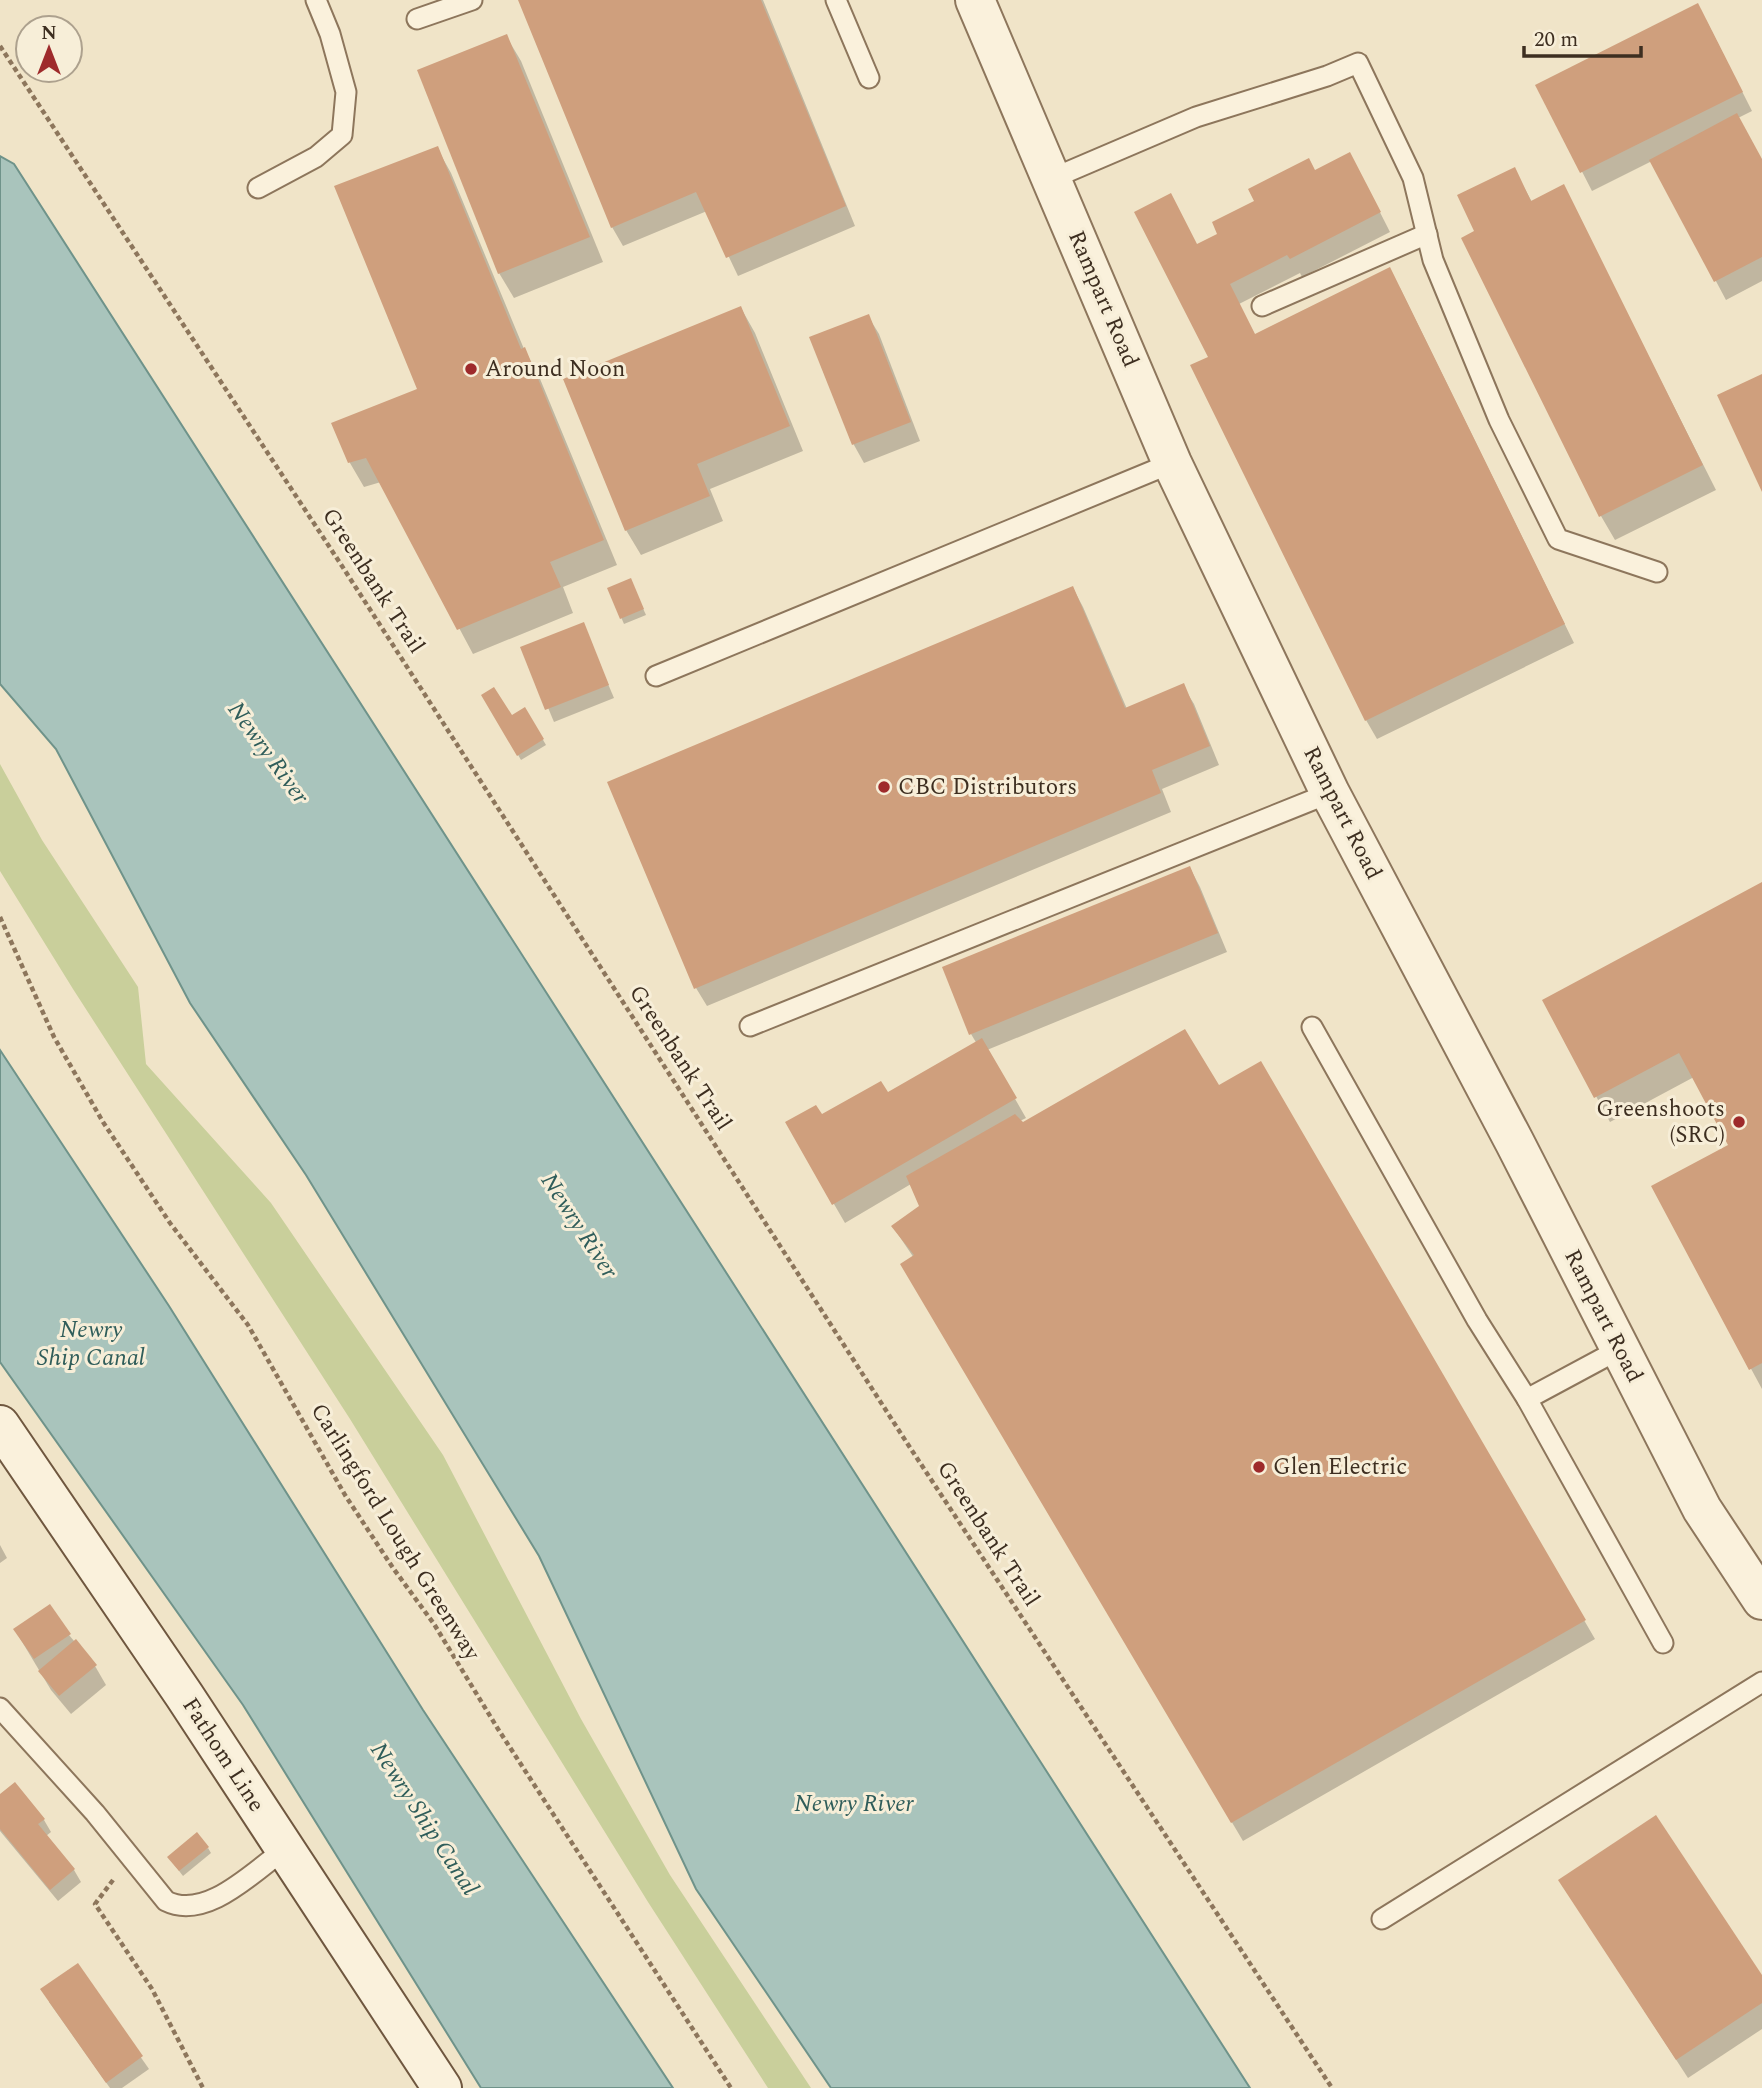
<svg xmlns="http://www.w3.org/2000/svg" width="1762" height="2088" viewBox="0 0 1762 2088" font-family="Spectral,serif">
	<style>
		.green { fill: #c9cf9b }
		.water { fill: #a9c4bc; stroke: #6f938a; stroke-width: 2 }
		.shadow { fill: #0003 }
		.building { fill: #cf9f7d }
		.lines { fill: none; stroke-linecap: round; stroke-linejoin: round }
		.service-casing { stroke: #8d765c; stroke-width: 23 }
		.minor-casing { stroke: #8d765c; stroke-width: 42 }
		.secondary-casing { stroke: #6f573f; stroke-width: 42 }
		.path { stroke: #8d765c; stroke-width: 4.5; stroke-dasharray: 5 3.5; stroke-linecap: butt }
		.service { stroke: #faf1dc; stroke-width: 19 }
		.minor { stroke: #faf1dc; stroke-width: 38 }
		.secondary { stroke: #faf1dc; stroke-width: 38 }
		.poi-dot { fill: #9e2a2b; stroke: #f7eed8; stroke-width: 2.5 }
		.labels { text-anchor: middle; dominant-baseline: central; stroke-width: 6; stroke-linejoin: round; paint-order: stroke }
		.street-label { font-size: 23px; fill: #3d2e20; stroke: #f7eed8 }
		.poi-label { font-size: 23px; fill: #3d2e20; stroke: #f7eed8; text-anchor: start }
		.water-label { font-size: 24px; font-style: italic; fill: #2f5d5a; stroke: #f7eed8 }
	</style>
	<rect width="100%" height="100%" fill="#f0e4c8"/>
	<polygon class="green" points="0,764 42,840 138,987 146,1064 271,1203 443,1455 581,1719 670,1875 811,2088 768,2088 648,1902 350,1419 73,989 0,871"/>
	<g class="water">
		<polygon points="0,156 14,164 1250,2088 831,2088 696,1889 539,1556 306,1175 190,1003 56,749 0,684"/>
		<polygon points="0,1050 169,1306 423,1710 673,2088 481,2088 243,1705 0,1362"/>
	</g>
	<g class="shadow">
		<polygon points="520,0 763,0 855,226 738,276 707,211 623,246 612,227"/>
		<polygon points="1708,24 1752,111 1738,118 1762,161 1762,281 1726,300 1652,161 1592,191 1538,86"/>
		<polygon points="506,36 521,61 603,262 514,298 499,273"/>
		<polygon points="437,148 451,173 524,349 538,374 617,565 563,587 573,613 473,654 381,482 364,487 350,463 333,424 419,390"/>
		<polygon points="1514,169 1532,202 1563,187 1716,490 1615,540 1601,516 1476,232"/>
		<polygon points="1315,172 1360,173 1390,232 1302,277 1300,273 1239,304 1255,335 1400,288 1574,643 1377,739 1366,720 1211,358 1197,246 1220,235"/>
		<polygon points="741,308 755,333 803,451 710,489 723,521 641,555 626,530"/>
		<polygon points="868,316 879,334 920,441 864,463 854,445 812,338"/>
		<polygon points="633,586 646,615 624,624 609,589"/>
		<polygon points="1073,588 1083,607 1127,709 1183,686 1194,704 1219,765 1162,789 1171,812 707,1006 696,988"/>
		<polygon points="583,625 614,698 554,722 523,648"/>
		<polygon points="483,695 511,718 525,709 546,745 521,760"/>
		<polygon points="1190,868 1200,887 1227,952 987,1050 1026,1118 1020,1121 1022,1124 1218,1087 1260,1064 1595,1639 1243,1841 902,1265 914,1258 893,1227 921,1207 911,1184 845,1223 787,1123 821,1117 887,1095 977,1044 971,1034"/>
		<polygon points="1762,884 1762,1389 1653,1187 1731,1146 1694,1077 1610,1122 1544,1000"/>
		<polygon points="0,1545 7,1558 0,1563"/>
		<polygon points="15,1630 69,1635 95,1666 106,1685 71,1714 51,1690"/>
		<polygon points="0,1796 44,1820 51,1832 46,1836 74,1870 81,1882 58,1901 0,1831"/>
		<polygon points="208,1848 211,1853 183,1876 173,1863"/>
		<polygon points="1560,1881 1762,1978 1762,2029 1688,2078"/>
		<polygon points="77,1966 149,2069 122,2088 110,2088 49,2002"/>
	</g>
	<g class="building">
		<polygon points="518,0 761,0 846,206 726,258 696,192 611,228"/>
		<polygon points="1698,3 1743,92 1580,173 1535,85"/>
		<polygon points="507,34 590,237 498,274 417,70"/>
		<polygon points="1737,113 1762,159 1762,257 1714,282 1649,160"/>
		<polygon points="438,146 521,349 525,347 604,540 550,562 561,587 457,630 366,458 348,463 331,423 417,389 334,186"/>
		<polygon points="1350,152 1381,212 1290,259 1287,255 1230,284 1255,334 1390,267 1565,624 1365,721 1190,365 1208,357 1134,212 1171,193 1197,244 1217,234 1212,222 1254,201 1248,189 1309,158 1315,170"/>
		<polygon points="1515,167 1531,201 1564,184 1703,465 1599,517 1461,238 1474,231 1457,195"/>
		<polygon points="741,306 790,426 697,464 710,496 625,531 563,379"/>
		<polygon points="869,314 911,422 852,445 809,337"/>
		<polygon points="1762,374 1762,492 1717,395"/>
		<polygon points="631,578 644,609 620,619 607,588"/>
		<polygon points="1073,586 1125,708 1184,683 1210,746 1152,770 1161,793 694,989 607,782"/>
		<polygon points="584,622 609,685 545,710 520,647"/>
		<polygon points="494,687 512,715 525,707 544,739 517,756 481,695"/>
		<polygon points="1190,866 1218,933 969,1035 942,967"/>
		<polygon points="1762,882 1762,1363 1749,1370 1651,1186 1728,1145 1679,1053 1594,1098 1542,1000"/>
		<polygon points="1185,1029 1219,1085 1261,1061 1586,1620 1231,1823 900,1264 914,1255 891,1226 919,1206 906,1176 1015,1114 1023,1122"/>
		<polygon points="982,1038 1017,1098 832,1205 785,1122 816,1105 822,1114 881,1081 888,1092"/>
		<polygon points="50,1604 71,1634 34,1659 13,1629"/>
		<polygon points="76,1639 97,1665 59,1696 38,1671"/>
		<polygon points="15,1782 45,1819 38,1824 75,1869 50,1890 0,1829 0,1794"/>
		<polygon points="1656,1815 1762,1975 1762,2003 1676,2060 1558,1880"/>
		<polygon points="197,1832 209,1847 179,1871 167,1857"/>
		<polygon points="78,1963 143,2056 106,2083 40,1989"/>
	</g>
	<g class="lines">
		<defs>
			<g id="service">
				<polyline points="836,0 869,78"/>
				<polyline points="417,19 472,0"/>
				<polyline points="1051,179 1196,117 1327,76 1358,63 1413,178 1433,260 1499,420 1558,539 1657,572"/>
				<polyline points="258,188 316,157 342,135 346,92 330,34 316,0"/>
				<polyline points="1262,306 1427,234"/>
				<polyline points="656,676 1172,463"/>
				<polyline points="750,1026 1330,793"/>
				<polyline points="1312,1027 1477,1320 1527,1399 1663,1643"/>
				<polyline points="1527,1399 1620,1349"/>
				<path d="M0,1708l95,105 71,88c40,20 87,-29 119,-52"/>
				<polyline points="1382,1919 1762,1682"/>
			</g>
			<polyline id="minor" points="975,0 1172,463 1330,793 1515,1143 1702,1509 1762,1600"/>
			<polyline id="secondary" points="0,1425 184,1695 442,2088"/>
		</defs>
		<use href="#service" class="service-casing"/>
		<use href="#minor" class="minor-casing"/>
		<use href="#secondary" class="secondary-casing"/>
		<g class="path">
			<polyline points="0,46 342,566 907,1443 1332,2088"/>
			<polyline points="0,917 54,1037 103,1122 170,1223 248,1325 345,1495 393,1568 434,1624 498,1729 731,2088"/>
			<polyline points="113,1880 95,1904 152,1989 203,2088"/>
		</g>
		<use href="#service" class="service"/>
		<use href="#minor" class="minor"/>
		<use href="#secondary" class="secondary"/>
	</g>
	<g class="poi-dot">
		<circle cx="471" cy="369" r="7"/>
		<circle cx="884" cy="787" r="7"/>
		<circle cx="1739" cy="1122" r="7"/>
		<circle cx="1259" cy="1467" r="7"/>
	</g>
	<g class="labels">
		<g class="street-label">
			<text transform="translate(1103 299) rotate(67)">Rampart Road</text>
			<text transform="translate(373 581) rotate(57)">Greenbank Trail</text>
			<text transform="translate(1342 813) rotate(63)">Rampart Road</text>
			<text transform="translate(680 1058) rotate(57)">Greenbank Trail</text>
			<text transform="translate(1603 1316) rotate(63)">Rampart Road</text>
			<text transform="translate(395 1532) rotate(58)">Carlingford Lough Greenway</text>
			<text transform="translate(988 1534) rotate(57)">Greenbank Trail</text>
			<text transform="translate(223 1755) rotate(57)">Fathom Line</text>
		</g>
		<g class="poi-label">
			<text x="485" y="369">Around Noon</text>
			<text x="898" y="787">CBC Distributors</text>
			<text x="1725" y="1109" text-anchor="end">Greenshoots<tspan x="1725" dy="26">(SRC)</tspan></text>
			<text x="1273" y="1467">Glen Electric</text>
		</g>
		<g class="water-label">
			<text transform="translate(268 753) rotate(54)">Newry River</text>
			<text transform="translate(579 1226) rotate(57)">Newry River</text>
			<text x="91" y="1330">Newry<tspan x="91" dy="28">Ship Canal</tspan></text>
			<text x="854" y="1804">Newry River</text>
			<text transform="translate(424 1819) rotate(57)">Newry Ship Canal</text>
		</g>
	</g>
	<g transform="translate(49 49)"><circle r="33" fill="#f7eed8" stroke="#ada18e" stroke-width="2"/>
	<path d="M0-5L12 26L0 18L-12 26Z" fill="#9e2a2b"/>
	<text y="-10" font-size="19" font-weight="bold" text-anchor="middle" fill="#3d2e20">N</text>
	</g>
	<path d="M1524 46v10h117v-10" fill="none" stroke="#3d2e20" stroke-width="3.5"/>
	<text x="1534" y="46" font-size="21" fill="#3d2e20" stroke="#f7eed8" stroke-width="5" paint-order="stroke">20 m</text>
</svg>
